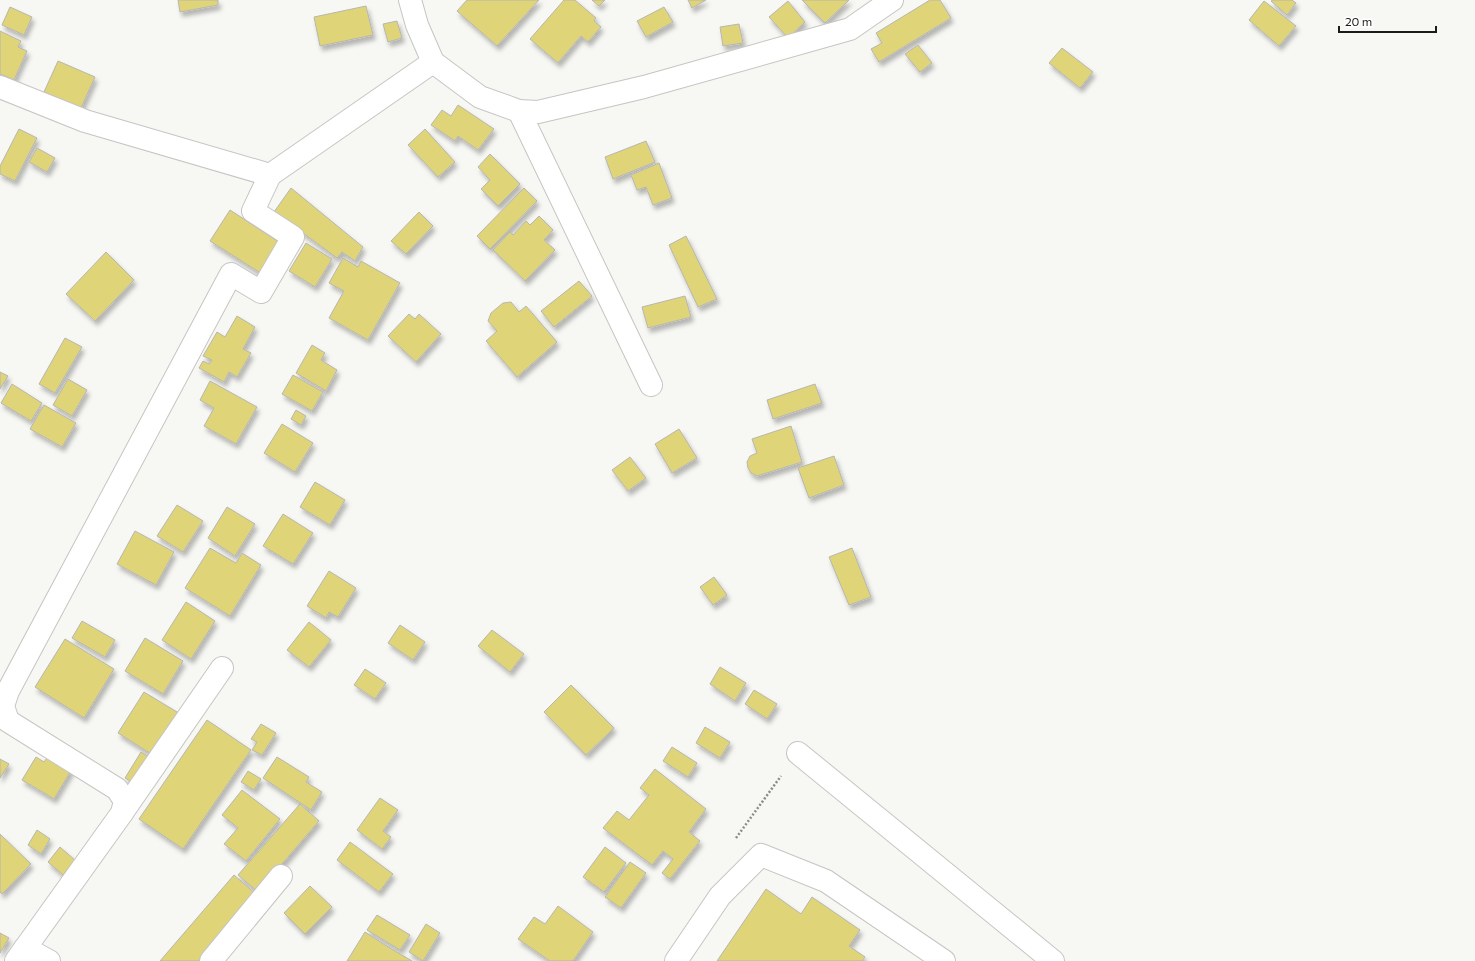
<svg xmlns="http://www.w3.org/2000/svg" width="1475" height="961" viewBox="0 0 1475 961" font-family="Commissioner,sans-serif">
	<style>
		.building { fill: #e0d479; stroke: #b6b6b2; filter: url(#shadow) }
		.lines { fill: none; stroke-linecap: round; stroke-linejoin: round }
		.minor-casing { stroke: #c6c5c2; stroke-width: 24 }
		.path { stroke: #8a8a88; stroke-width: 2.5; stroke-dasharray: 2 2; stroke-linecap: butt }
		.minor { stroke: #fff; stroke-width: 22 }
	</style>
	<defs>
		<filter id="shadow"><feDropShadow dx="2.5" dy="4.5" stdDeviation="2" flood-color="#0004"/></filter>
	</defs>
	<rect width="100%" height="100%" fill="#f7f7f4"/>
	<g class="building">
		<polygon points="178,0 218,0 218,5 180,12"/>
		<polygon points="467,0 539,0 497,46 457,11"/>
		<polygon points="564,0 575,0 596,18 594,21 601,27 588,42 581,36 558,63 530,39"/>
		<polygon points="592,0 605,0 599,6"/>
		<polygon points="688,0 706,0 692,8"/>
		<polygon points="802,0 849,0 825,23"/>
		<polygon points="930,0 940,0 951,18 879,62 871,49 882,43 876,33"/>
		<polygon points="1273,0 1292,0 1296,3 1287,15 1271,1"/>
		<polygon points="788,1 805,22 788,38 769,17"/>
		<polygon points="1264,1 1296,26 1279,46 1249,20"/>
		<polygon points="366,6 373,35 320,46 314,17"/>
		<polygon points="10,7 32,17 24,35 2,25"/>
		<polygon points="664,7 673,22 646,37 637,21"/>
		<polygon points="397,21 402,38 388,42 383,24"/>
		<polygon points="739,24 743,43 723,46 720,27"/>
		<polygon points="0,31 21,41 18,47 27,51 14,80 0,74"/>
		<polygon points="918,45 932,63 920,72 905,54"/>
		<polygon points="1062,48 1093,72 1080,88 1049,63"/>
		<polygon points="58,61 95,77 81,108 44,92"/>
		<polygon points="458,105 494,129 478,150 458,136 455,141 431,125 442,110 451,116"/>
		<polygon points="19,129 37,138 15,181 0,174 0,166"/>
		<polygon points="425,129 455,162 438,177 408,145"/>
		<polygon points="646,141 655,162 613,179 605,157"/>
		<polygon points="37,148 55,158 47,172 29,162"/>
		<polygon points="490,154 520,184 498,206 481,189 490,180 478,167"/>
		<polygon points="659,163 672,198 653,205 646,187 637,190 631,175"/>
		<polygon points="291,188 363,247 355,261 342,252 337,258 274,212"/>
		<polygon points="524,188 537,201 490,249 477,236"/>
		<polygon points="230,210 282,244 262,274 210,241"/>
		<polygon points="419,212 433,226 406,254 391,241"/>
		<polygon points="539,216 553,230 544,240 555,250 525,281 493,250 510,232 513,235 526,221 530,225"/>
		<polygon points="686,236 717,299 698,307 669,245"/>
		<polygon points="306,243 332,259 315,287 289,271"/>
		<polygon points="106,252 134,280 95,321 66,294"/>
		<polygon points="343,258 358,267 361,261 400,283 368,340 329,318 344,291 329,283"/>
		<polygon points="579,281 592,296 554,327 541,311"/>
		<polygon points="685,296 691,317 648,328 642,307"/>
		<polygon points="511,302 519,312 526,306 557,342 517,377 486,341 497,331 488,321 491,313 503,303"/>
		<polygon points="409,314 415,319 419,314 441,334 416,362 388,336"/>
		<polygon points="237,316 255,327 243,349 251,353 237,377 229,372 224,382 199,368 203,361 209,364 212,360 203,356 217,332 225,337"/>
		<polygon points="65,338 82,347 55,393 39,384"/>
		<polygon points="312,345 325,353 321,360 337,370 326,391 296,373"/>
		<polygon points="0,372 8,376 0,389"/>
		<polygon points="293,375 323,392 312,411 282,394"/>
		<polygon points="68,379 87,390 72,416 53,405"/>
		<polygon points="210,381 257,407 236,444 204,426 214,408 200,400"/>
		<polygon points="12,384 42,403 31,421 1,403"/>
		<polygon points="815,384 822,403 773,419 767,400"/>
		<polygon points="44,405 76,423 62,447 30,429"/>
		<polygon points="296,410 306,416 301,425 291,419"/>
		<polygon points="282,424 313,443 295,472 264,453"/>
		<polygon points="791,426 802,462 757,476 751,473 748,468 747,462 750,456 757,453 752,439"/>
		<polygon points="679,429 697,458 672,473 655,444"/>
		<polygon points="834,456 844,485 809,498 798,468"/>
		<polygon points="630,457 646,478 628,491 612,470"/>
		<polygon points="315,482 345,500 330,525 300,507"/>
		<polygon points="177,505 203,521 183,552 157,536"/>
		<polygon points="227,507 255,524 235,556 208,538"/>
		<polygon points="283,514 313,533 293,564 263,546"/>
		<polygon points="135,531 174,552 156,585 117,564"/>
		<polygon points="210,548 236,563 242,553 261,565 230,616 185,588"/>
		<polygon points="852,548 871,597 849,605 829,557"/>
		<polygon points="329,571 356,588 338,617 329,612 326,618 307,606"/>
		<polygon points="714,577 727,595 713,605 700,587"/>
		<polygon points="186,602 215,621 191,659 162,640"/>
		<polygon points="82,621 115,640 105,657 72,638"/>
		<polygon points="309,622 331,640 309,667 287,650"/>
		<polygon points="400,625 425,642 413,660 388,643"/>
		<polygon points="492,630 524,654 510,672 478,646"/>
		<polygon points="145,638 183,661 163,694 125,671"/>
		<polygon points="65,639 114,669 84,718 35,687"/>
		<polygon points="720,667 746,683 735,701 710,684"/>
		<polygon points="365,669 386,683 375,699 354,685"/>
		<polygon points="571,685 614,728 586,755 544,712"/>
		<polygon points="754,690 777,704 767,719 745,704"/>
		<polygon points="144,692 182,715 156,757 118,733"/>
		<polygon points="207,720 251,750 183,849 139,819"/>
		<polygon points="261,724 276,733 262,755 252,750 257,742 251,739"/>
		<polygon points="705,727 730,742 720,758 696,743"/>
		<polygon points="672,747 697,763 688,777 663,761"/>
		<polygon points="141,752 154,760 139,786 125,778"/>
		<polygon points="49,755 72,769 54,799 22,780 36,757 44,762"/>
		<polygon points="277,757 309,777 306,782 322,792 311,810 263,778"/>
		<polygon points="0,759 9,764 0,778"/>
		<polygon points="655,769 706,809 689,832 700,841 670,879 662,873 673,859 663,851 652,865 603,828 617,811 629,820 649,795 640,788"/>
		<polygon points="248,771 261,779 254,790 241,782"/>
		<polygon points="242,790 280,819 246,861 224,844 238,828 222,815"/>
		<polygon points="380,798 398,810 383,831 391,837 382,849 357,830"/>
		<polygon points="300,804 319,821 258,892 238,875"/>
		<polygon points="37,830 50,839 41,854 28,845"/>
		<polygon points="0,834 31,864 2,894 0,892"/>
		<polygon points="350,842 393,874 379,892 337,860"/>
		<polygon points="60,847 76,861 63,875 48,862"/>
		<polygon points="605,847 626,863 604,892 583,877"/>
		<polygon points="630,862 646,873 621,908 605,897"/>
		<polygon points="234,875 257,895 199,961 160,961"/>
		<polygon points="310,886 332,907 305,934 284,913"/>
		<polygon points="766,889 801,914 812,897 860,930 849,946 865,957 862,961 717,961"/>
		<polygon points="558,906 593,932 573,961 550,961 518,939 534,917 545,924"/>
		<polygon points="377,915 410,935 400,950 367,930"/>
		<polygon points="426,924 440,933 423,961 409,952"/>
		<polygon points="365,932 385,945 412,961 347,961"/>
		<polygon points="0,933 9,938 0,953"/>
	</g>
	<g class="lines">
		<defs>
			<g id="minor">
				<polyline points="410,0 417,25 433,62 480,97 519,111 538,112 644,87 850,29 892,0"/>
				<polyline points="0,87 85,121 270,175 433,62"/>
				<polyline points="519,111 651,385"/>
				<polyline points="798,753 1053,961"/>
				<polyline points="122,813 222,668"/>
				<polyline points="25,948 49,961"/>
				<polyline points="16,961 122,813 125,801 117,789 8,721 3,706 8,691 231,274 261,292 293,237 253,211 270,175"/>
				<polyline points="211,961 281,876"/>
				<polyline points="676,961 720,896 761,855 826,881 944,961"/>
			</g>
		</defs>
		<use href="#minor" class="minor-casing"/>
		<polyline class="path" points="736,838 781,776"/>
		<use href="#minor" class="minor"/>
	</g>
	<path d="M1339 26v6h97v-6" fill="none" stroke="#1b1b1a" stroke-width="2"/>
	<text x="1345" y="26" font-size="12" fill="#1b1b1a" stroke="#fffffe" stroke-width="3" paint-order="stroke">20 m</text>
</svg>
